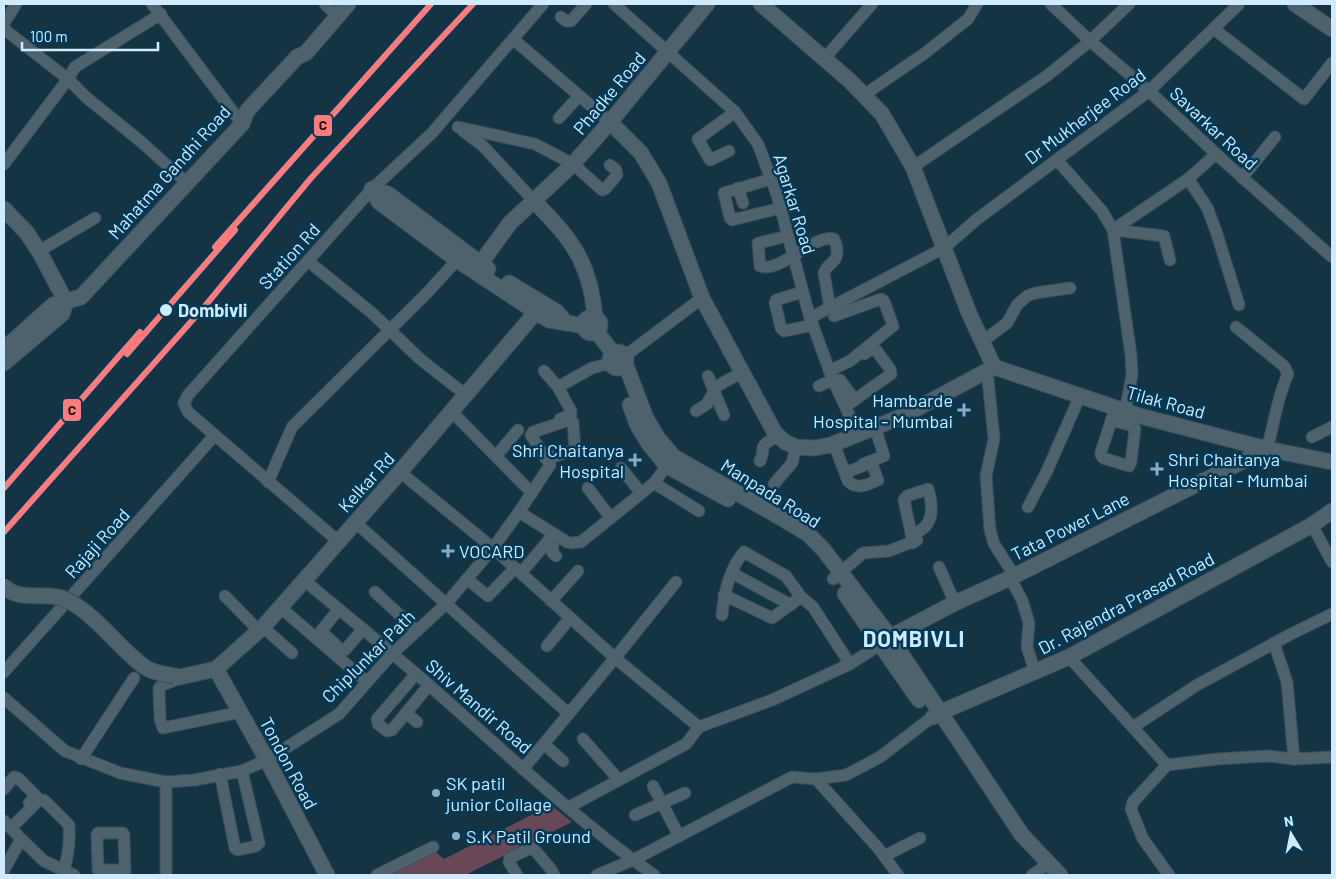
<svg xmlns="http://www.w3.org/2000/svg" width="1336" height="879" viewBox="0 0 1336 879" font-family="Barlow,sans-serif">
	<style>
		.green { fill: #684856 }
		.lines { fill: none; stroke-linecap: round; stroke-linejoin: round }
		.street-casing { stroke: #394e5a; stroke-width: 13 }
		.secondary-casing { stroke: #394e5a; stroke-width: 17 }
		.street { stroke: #4e626e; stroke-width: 11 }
		.secondary { stroke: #4e626e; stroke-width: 15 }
		.secondary-bridge-casing { stroke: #394e5a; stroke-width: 17; stroke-linecap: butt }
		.secondary-bridge { stroke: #4e626e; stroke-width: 15 }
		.rail-1-casing { stroke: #003a58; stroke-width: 10 }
		.rail-1 { stroke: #ff7a7a; stroke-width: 6 }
		.stop-dot { fill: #d0ebfd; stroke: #003a58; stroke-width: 2 }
		.poi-dot { fill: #8eabbc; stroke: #003a58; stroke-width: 2 }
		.labels { text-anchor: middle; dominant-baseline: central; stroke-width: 5; stroke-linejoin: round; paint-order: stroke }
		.street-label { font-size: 18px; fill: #d0ebfd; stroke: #003a58 }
		.stop-label { font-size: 18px; font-weight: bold; fill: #d0ebfd; stroke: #003a58; text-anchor: start }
		.poi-label { font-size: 18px; fill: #d0ebfd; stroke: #003a58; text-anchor: start }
		.district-label { font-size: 22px; font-weight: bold; letter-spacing: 1px; fill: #d0ebfd; stroke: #003a58 }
		.line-badge { stroke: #003a58; stroke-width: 2 }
		.pale-badge-label { font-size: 14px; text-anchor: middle; font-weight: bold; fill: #111 }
	</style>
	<rect width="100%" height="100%" fill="#143444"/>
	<polygon class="green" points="551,805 572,822 465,875 381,875 433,850 444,859"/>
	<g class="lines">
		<defs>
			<g id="street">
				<polyline points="152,4 242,124"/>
				<polyline points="325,4 337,16"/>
				<polyline points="614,4 735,112 758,144 777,195 810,318 833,380 858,434"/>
				<polyline points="1051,4 1090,41 1149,91 1226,163 1332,257"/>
				<polyline points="561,17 566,21 571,21 586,4"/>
				<polyline points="4,23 16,4"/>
				<polyline points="4,29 68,79 87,98 139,140 187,183"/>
				<polyline points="1214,29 1304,99 1332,63"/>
				<polyline points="513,39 610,122"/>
				<polyline points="824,59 872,4"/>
				<polyline points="864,95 925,53 968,19 977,4"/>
				<polyline points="559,118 579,96"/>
				<polyline points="458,127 535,144 573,164 602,190 605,189 617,175 616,170 610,165"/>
				<polyline points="463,131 482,145 534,201"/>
				<polyline points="729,151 710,160 698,139 735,112"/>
				<polyline points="1057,160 1102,211 1113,230 1131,355 1132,375 1125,411"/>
				<polyline points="4,164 68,79 75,67 161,14"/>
				<polyline points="913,167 1048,75 1090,41 1129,4"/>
				<polyline points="1242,178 1275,137"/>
				<polyline points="771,179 724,193 730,218 732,220 781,208"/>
				<polyline points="1188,179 1207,207 1217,234 1239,305"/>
				<polyline points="738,188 743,203"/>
				<polyline points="1113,230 1188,179 1216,154"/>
				<polyline points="1113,230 1164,236 1170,260"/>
				<path d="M788,236l-30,7 2,23c20,8 53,-32 74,-27 2,4 3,7 3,12 0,14 -10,11 -13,22l6,35"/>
				<polyline points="39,251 95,218"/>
				<polyline points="308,261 372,313 420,359 466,395"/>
				<polyline points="802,292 776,300 775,303 781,328 784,331 813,325"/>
				<polyline points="810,318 944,248 976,220 1149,91 1239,4"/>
				<path d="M1236,327l48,39 4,8c-11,24 -14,50 -21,75"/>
				<polyline points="983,341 1007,323 1017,305 1027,296 1035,293 1070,288"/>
				<polyline points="625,356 702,298"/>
				<polyline points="987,370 994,439 986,476 990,530 994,544 1014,575"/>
				<polyline points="544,371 558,387 592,368 611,363"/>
				<polyline points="829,371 850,361 893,326 884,301 881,299 834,316"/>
				<polyline points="708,376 724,415"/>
				<polyline points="840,380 855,400"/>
				<polyline points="819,386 833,380"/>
				<polyline points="558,387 571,411 571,415 560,419"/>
				<polyline points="846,406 891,374 890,369 876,350 872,349 864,354"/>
				<polyline points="696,411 707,404 717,386 741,373"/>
				<polyline points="452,412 532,493"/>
				<polygon points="569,420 573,422 575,449 572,451 546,459 531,435 533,432"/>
				<polyline points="1111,420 1133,426 1135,429 1131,462 1129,466 1103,458 1101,455 1101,452 1115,409"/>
				<polyline points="1312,437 1332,427"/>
				<path d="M834,444l14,37c8,9 20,4 30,-1l-6,-16 -2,-1 -25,10"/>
				<polyline points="496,456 518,430"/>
				<path d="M760,461c3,-6 2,-7 3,-13 1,-5 10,-9 14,-12"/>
				<polyline points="863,464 884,456 875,427"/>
				<polyline points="621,468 641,493"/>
				<polyline points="400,472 493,548 615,658 699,727"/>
				<polyline points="268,482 292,427 427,293 457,260"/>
				<polyline points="654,483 699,511"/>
				<polyline points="774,484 792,463 796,447"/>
				<polyline points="588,488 610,517"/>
				<polyline points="1028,507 1046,473 1080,396"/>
				<polyline points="519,512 550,465 548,459"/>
				<polyline points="355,522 569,714"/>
				<polyline points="1312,525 1332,562"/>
				<path d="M911,534c23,-5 23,-26 17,-45l-21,7 -3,4 9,43"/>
				<polyline points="338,541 188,412 184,403 188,395 372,189 432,133 543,4"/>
				<polyline points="548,541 553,546 552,552 556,556"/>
				<polyline points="939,567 955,603"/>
				<polyline points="521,573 554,534"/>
				<polyline points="732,573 791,605"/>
				<polyline points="1010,578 1022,600 1029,623 1027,647 1035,672"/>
				<polyline points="467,579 488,596 515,568"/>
				<polyline points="833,579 863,553 889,551 917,540"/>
				<path d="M305,581c42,35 84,69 125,105 73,64 145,133 224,189"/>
				<polyline points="375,592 417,631"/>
				<polyline points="724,595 772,618 801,597 813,607 850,664"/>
				<polyline points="225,596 259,631"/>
				<polyline points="551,601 578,571"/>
				<polyline points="281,608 367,682"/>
				<polyline points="339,609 321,631 341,650 345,650 363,629"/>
				<path d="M722,615c2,-22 7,-46 22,-63l42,24 15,21"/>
				<polyline points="263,627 292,653"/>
				<polyline points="1274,643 1287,682 1294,759"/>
				<polyline points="547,646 570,618"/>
				<polyline points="1069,657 1167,765 1217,759 1267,756 1294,759 1332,757"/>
				<polyline points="4,672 215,435"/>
				<polyline points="416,674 377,719 378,724 387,731 392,730 429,685"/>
				<path d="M180,677c-6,6 -16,5 -21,11l1,31 3,9 78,-16"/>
				<polyline points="4,698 65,751 120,773 166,782 194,780 242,771 267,760 339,714 392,654 446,604 493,548 519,512 567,542 571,543 581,542 654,483 671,460"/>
				<polyline points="406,713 417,722"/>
				<polyline points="1133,727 1197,685 1293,633 1332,614"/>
				<polyline points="583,739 618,779"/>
				<polyline points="544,744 563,761"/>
				<polyline points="81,759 134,678"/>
				<polyline points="1167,765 1133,802 1131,809 1143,839 1169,875"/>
				<polyline points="523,769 615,658 676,582"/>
				<polyline points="220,774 235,848 238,850 256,846 259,843 242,771"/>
				<polyline points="816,779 878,848 898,875"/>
				<polyline points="166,782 166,875"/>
				<polyline points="653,786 679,836"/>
				<polyline points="4,789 14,777 18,778 36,796 29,803"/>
				<polyline points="569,807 686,744 699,727 772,700 850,664 881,644"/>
				<polyline points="635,815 685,793"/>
				<polyline points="4,821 21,839 4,870"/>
				<path d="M11,828l28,-28h5l25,25c1,16 0,31 -6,46"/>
				<polyline points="21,839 44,861 74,875"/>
				<polyline points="884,856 920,838"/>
				<polyline points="125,870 98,870 97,835 98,833 123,833 124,835 125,875"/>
				<polyline points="377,875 433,847"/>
				<polyline points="517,875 509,862 510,858 531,848 533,848 550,868 554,875"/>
				<polyline points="597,875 633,860 792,777 816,779 846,775 880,757 931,718"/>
				<polyline points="1032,875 1048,864"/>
			</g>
			<g id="secondary">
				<polyline points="761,4 849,80 882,114 913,167 969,313 994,367"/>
				<polyline points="1295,4 1332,29"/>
				<polyline points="610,122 641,153 659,183 702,298 775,433 785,442 796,447 814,448 831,445 903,416 994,367"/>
				<polyline points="372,189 379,202 457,260 536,312 549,320 585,326"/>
				<polyline points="372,189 388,194 488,269"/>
				<path d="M534,201c13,14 28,28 38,44 15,22 21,47 23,73"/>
				<polyline points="4,209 27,233 40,253 66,302"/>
				<polyline points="480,264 510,223 573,164 610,122 707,4"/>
				<polyline points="509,283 557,312 566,323"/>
				<circle cx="592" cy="325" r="8"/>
				<polyline points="596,331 614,354"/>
				<polyline points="4,349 53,305 81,297 242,124 247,111 297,57 306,53 348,4"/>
				<circle cx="618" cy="360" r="8"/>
				<polyline points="4,363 62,314 66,302"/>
				<polyline points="625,363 646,418 657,437 674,457 783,519 808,534 823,549 890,637 1022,835 1060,875"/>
				<polyline points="994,367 1140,416 1267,449 1332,462"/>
				<polyline points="630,405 638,426 649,444 667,466 728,499"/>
				<polyline points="845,594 919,700"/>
				<polyline points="890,637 955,603 1010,578 1267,449"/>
				<polyline points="216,669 267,760 327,875"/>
				<polyline points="174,676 180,677 216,669 263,627 400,472 536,312"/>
				<polyline points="933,717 939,713 1069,657 1312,525 1332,511"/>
			</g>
		</defs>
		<use href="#street" class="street-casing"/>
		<use href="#secondary" class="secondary-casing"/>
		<use href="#street" class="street"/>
		<use href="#secondary" class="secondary"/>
		<defs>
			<path id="secondary-bridge" d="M4,586c16,18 45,3 65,15 22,12 40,34 58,51 7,6 13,13 21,17 8,4 17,5 26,7"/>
		</defs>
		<use href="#secondary-bridge" class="secondary-bridge-casing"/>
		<use href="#secondary-bridge" class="secondary-bridge"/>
		<defs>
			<g id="rail-1">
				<polyline points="215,247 431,4"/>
				<polyline points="127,354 235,230"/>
				<polyline points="4,488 140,332"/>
				<polyline points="4,532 205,306 311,178 473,4"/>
			</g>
		</defs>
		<use href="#rail-1" class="rail-1-casing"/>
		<use href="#rail-1" class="rail-1"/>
	</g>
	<circle class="stop-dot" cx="166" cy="310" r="7"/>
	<g class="poi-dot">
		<path d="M961.5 402.5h5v5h5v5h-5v5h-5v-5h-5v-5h5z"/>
		<path d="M632.5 452.5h5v5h5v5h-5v5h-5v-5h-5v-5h5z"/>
		<path d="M1154.5 461.5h5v5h5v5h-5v5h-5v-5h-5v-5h5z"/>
		<path d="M445.5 543.5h5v5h5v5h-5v5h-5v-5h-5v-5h5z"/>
		<circle cx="436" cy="793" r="5"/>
		<circle cx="456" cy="836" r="5"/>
	</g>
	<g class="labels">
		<g class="street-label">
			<text transform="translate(609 93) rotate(-50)">Phadke Road</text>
			<text transform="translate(1085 116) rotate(-37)">Dr Mukherjee Road</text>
			<text transform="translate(1214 128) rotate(43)">Savarkar Road</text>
			<text transform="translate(169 172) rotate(-48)">Mahatma Gandhi Road</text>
			<text transform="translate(795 204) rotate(73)">Agarkar Road</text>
			<text transform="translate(289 256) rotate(-48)">Station Rd</text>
			<text transform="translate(1166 402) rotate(15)">Tilak Road</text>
			<text transform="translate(366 482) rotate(-48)">Kelkar Rd</text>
			<text transform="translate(771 493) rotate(32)">Manpada Road</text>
			<text transform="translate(1070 526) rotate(-27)">Tata Power Lane</text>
			<text transform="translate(97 543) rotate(-48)">Rajaji Road</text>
			<text transform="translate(1126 603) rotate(-28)">Dr. Rajendra Prasad Road</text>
			<text transform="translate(368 656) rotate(-45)">Chiplunkar Path</text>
			<text transform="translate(479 706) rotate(41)">Shiv Mandir Road</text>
			<text transform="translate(289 763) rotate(62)">Tondon Road</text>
		</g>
		<g class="stop-label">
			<text x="178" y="310">Dombivli</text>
		</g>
		<g class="poi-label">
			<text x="953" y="400" text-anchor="end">Hambarde<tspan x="953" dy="21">Hospital - Mumbai</tspan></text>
			<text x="624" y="450" text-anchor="end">Shri Chaitanya<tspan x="624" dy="21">Hospital</tspan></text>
			<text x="1168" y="459">Shri Chaitanya<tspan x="1168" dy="21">Hospital - Mumbai</tspan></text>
			<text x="459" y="551">VOCARD</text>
			<text x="446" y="783">SK patil<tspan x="446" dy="21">junior Collage</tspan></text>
			<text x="466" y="836">S.K Patil Ground</text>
		</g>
		<g class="district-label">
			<text x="914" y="638">DOMBIVLI</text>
		</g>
	</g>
	<g class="line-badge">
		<rect x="313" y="114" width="20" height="23" rx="5" fill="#ff7a7a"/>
		<rect x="62" y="398" width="20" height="24" rx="5" fill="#ff7a7a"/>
	</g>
	<g class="pale-badge-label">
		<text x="323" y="130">C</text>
		<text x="72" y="415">C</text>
	</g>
	<rect width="1336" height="879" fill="none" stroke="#d0ebfd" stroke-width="10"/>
	<g transform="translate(1291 834) rotate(350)" stroke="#003a58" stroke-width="4" paint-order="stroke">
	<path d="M0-4L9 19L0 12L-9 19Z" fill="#d0ebfd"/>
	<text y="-8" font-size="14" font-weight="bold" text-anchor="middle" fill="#d0ebfd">N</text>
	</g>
	<path d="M22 42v8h136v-8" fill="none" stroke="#d0ebfd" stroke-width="2.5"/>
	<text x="30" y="42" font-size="15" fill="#d0ebfd" stroke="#003a58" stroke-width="4" paint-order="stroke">100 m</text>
</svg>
